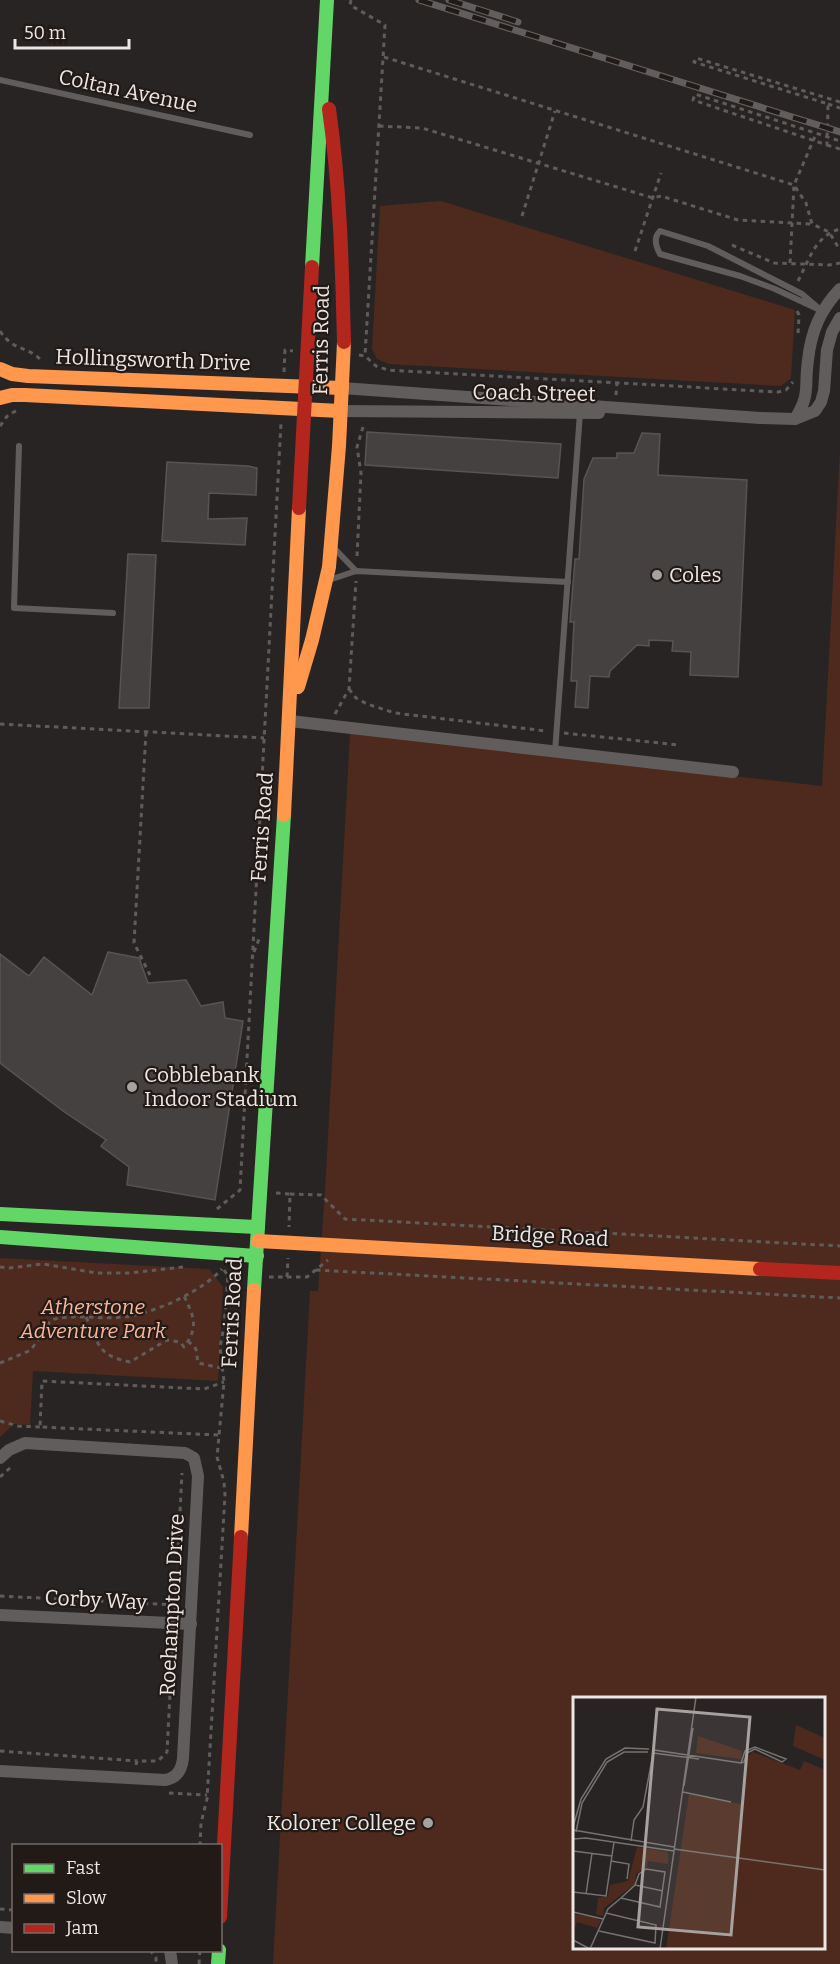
<svg xmlns="http://www.w3.org/2000/svg" width="840" height="1964" viewBox="0 0 840 1964" font-family="Bitter,serif">
	<style>
		.green { fill: #4d2a1d; fill-rule: evenodd }
		.building { fill: #454140; stroke: #585453; stroke-width: 1.5 }
		.lines { fill: none; stroke-linecap: round; stroke-linejoin: round }
		.path { stroke: #5f5c5b; stroke-width: 3; stroke-dasharray: 4.5 4.5; stroke-linecap: butt }
		.lane { stroke: #615d5c; stroke-width: 6 }
		.street { stroke: #615d5c; stroke-width: 12 }
		.fast { stroke: #63d668; stroke-width: 14 }
		.slow { stroke: #ff974d; stroke-width: 14 }
		.jam { stroke: #b3261e; stroke-width: 14 }
		.rail-casing { stroke: #615e5d; stroke-width: 7 }
		.rail { stroke: #221a17; stroke-width: 4.5; stroke-dasharray: 14; stroke-linecap: butt }
		.poi-dot { fill: #a7a2a0; stroke: #221a17; stroke-width: 2 }
		.labels { text-anchor: middle; dominant-baseline: central; stroke-width: 4.5; stroke-linejoin: round; paint-order: stroke }
		.street-label { font-size: 21px; fill: #ece6e4; stroke: #221a17 }
		.poi-label { font-size: 21px; fill: #ece6e4; stroke: #221a17; text-anchor: start }
		.park-label { font-size: 21px; font-style: italic; fill: #feb497; stroke: #221a17 }
		.inset-road { fill: none; stroke: #767270; stroke-width: 1.5 }
		.view { fill: #a7a2a0; fill-opacity: 0.15; stroke: #a7a2a0; stroke-width: 3 }
		.inset-edge { fill: none; stroke: #ece6e4; stroke-width: 3 }
	</style>
	<rect width="100%" height="100%" fill="#282423"/>
	<g class="green">
		<polygon points="441,201 795,310 791,378 781,386 389,364 377,359 372,349 380,206"/>
		<path d="M840,450v1514h-567l37,-673h8l7,-100 25,-458 472,53zM574,1698h250v250h-250z"/>
		<polygon points="0,1258 209,1269 223,1287 218,1381 33,1371 30,1425 14,1424 0,1437"/>
	</g>
	<g class="building">
		<polygon points="367,432 561,444 558,478 365,465"/>
		<polygon points="642,433 660,434 658,475 747,480 738,677 690,675 691,652 672,651 673,641 649,640 649,646 637,645 610,671 609,677 590,676 588,708 575,707 577,681 571,681 574,622 570,622 575,559 579,559 584,479 593,458 617,458 617,453 634,453"/>
		<polygon points="167,462 248,466 257,468 256,495 209,493 208,519 247,518 245,545 162,541"/>
		<polygon points="128,554 156,555 149,708 119,708"/>
		<polygon points="108,952 139,958 148,983 186,980 201,1006 223,1002 225,1018 243,1021 215,1200 127,1185 129,1167 101,1146 106,1140 63,1111 0,1063 0,954 29,976 44,957 92,995"/>
	</g>
	<g class="lines">
		<g class="path">
			<polyline points="351,0 350,5 385,25 365,355"/>
			<polyline points="384,57 794,185 806,203 812,224 829,232 840,250"/>
			<path d="M840,102l-144,-44 -2,4 134,42c0,14 -1,27 -1,41l-134,-45 2,-6 105,34 40,13"/>
			<polyline points="828,104 840,108"/>
			<polyline points="379,126 422,128 653,198 661,196 738,220 812,224"/>
			<polyline points="827,145 840,149"/>
			<polyline points="522,216 555,111"/>
			<polyline points="732,245 774,263 829,265 840,263"/>
			<polyline points="635,251 661,173"/>
			<polyline points="790,263 794,185 816,134"/>
			<path d="M798,281c11,-21 17,-45 42,-52"/>
			<polyline points="797,311 799,315 798,334"/>
			<path d="M0,331c14,21 26,14 41,29"/>
			<polyline points="359,355 365,356 376,366 388,370 778,392 786,390 793,382"/>
			<polyline points="284,372 285,350 293,351"/>
			<polyline points="616,395 617,382"/>
			<polyline points="0,426 8,415 16,411"/>
			<polyline points="357,556 361,473 357,447 363,427"/>
			<polyline points="349,689 356,698 367,704 395,713 546,731"/>
			<polyline points="335,714 349,689 356,581"/>
			<polyline points="0,724 264,738"/>
			<polyline points="146,732 134,943 150,975"/>
			<polyline points="564,733 679,745"/>
			<polyline points="254,952 259,939"/>
			<polyline points="276,1193 290,1194 289,1227"/>
			<polyline points="290,1194 321,1195 345,1219 840,1246"/>
			<polyline points="217,1209 240,1190 281,423"/>
			<polyline points="0,1267 9,1268 43,1264 96,1273 130,1273 183,1267"/>
			<polyline points="224,1270 228,1276 242,1276"/>
			<polyline points="316,1270 840,1298"/>
			<polyline points="269,1277 307,1277 328,1260"/>
			<polyline points="287,1277 288,1258"/>
			<path d="M86,1317c14,29 11,38 44,45l37,-22 13,2 4,5c15,-20 10,-30 0,-51"/>
			<polyline points="188,1341 196,1349 198,1363 221,1368"/>
			<path d="M0,1363l31,-13 20,-30c24,-7 48,0 73,-3 31,-4 77,-25 98,-48"/>
			<polyline points="0,1421 18,1426 40,1427"/>
			<polyline points="218,1435 40,1427 42,1381 204,1389 224,1382"/>
			<polyline points="0,1477 10,1468"/>
			<polyline points="0,1596 175,1605"/>
			<polyline points="175,1610 182,1473"/>
			<polyline points="0,1751 137,1761"/>
			<polyline points="136,1765 137,1761 158,1761 167,1752 173,1635"/>
			<polyline points="169,1793 207,1795"/>
			<polyline points="200,1846 201,1823 207,1799 225,1495 224,1482 217,1457 224,1382 220,1347 224,1326 228,1276"/>
			<polyline points="0,1909 14,1910"/>
			<polyline points="150,1950 156,1958 156,1964"/>
			<polyline points="199,1964 200,1950"/>
		</g>
		<g class="lane">
			<polyline points="0,80 250,135"/>
			<path d="M660,231l48,15 94,48 20,17 -47,-22 -35,-13 -80,-22c-4,-7 -7,-16 0,-23z"/>
			<polyline points="19,446 14,608 113,613"/>
			<polyline points="334,548 356,571"/>
			<polyline points="329,580 356,571 568,582"/>
			<polyline points="555,752 580,413"/>
		</g>
		<g class="street">
			<polyline points="342,388 760,418 795,419 815,411 821,402 824,391 827,350 832,332 840,318"/>
			<polyline points="340,411 599,413"/>
			<path d="M795,419c16,-26 9,-31 13,-59 3,-28 12,-50 32,-71"/>
			<polyline points="290,721 733,772"/>
			<path d="M0,1458l9,-8 16,-7 160,10 9,5 4,18 -15,282c-1,11 -6,20 -18,22l-165,-9"/>
			<polyline points="0,1615 191,1624"/>
			<polyline points="0,1927 14,1928"/>
			<polyline points="170,1950 172,1964"/>
		</g>
		<g class="fast">
			<polyline points="312,267 327,0"/>
			<polyline points="0,1214 258,1227"/>
			<polyline points="0,1237 257,1256"/>
			<polyline points="254,1290 284,815"/>
			<polyline points="218,1964 219,1950"/>
		</g>
		<g class="slow">
			<polyline points="0,369 12,374 28,376 342,388"/>
			<polyline points="0,398 12,395 25,395 340,411"/>
			<polyline points="298,687 312,640 329,567 339,446 344,342"/>
			<polyline points="284,815 299,508"/>
			<polyline points="258,1241 760,1269"/>
			<polyline points="241,1537 254,1290"/>
		</g>
		<g class="jam">
			<path d="M329,109c11,77 13,155 15,233"/>
			<polyline points="299,508 312,267"/>
			<polyline points="760,1269 840,1273"/>
			<polyline points="220,1917 241,1537"/>
		</g>
		<defs>
			<g id="rail">
				<polyline points="419,0 840,132"/>
				<polyline points="449,0 518,22"/>
			</g>
		</defs>
		<use href="#rail" class="rail-casing"/>
		<use href="#rail" class="rail"/>
	</g>
	<g class="poi-dot">
		<circle cx="657" cy="575" r="6"/>
		<circle cx="132" cy="1087" r="6"/>
		<circle cx="428" cy="1823" r="6"/>
	</g>
	<g class="labels">
		<g class="street-label">
			<text transform="translate(128 91) rotate(12)">Coltan Avenue</text>
			<text transform="translate(321 340) rotate(-89)">Ferris Road</text>
			<text transform="translate(153 360) rotate(2)">Hollingsworth Drive</text>
			<text transform="translate(534 393) rotate(1)">Coach Street</text>
			<text transform="translate(262 827) rotate(-86)">Ferris Road</text>
			<text transform="translate(550 1236) rotate(3)">Bridge Road</text>
			<text transform="translate(232 1313) rotate(-87)">Ferris Road</text>
			<text transform="translate(96 1600) rotate(3)">Corby Way</text>
			<text transform="translate(172 1605) rotate(-87)">Roehampton Drive</text>
		</g>
		<g class="poi-label">
			<text x="669" y="575">Coles</text>
			<text x="144" y="1075">Cobblebank<tspan x="144" dy="24">Indoor Stadium</tspan></text>
			<text x="416" y="1823" text-anchor="end">Kolorer College</text>
		</g>
		<g class="park-label">
			<text x="93" y="1307">Atherstone<tspan x="93" dy="24">Adventure Park</tspan></text>
		</g>
	</g>
	<g transform="translate(573 1697)">
		<rect width="252" height="252" fill="#282423"/>
		<path d="M223,28l29,13v22l-32,-14zM125,39l44,15 -1,8 -45,-6zM180,55l47,18 4,-9 21,9v179h-159l23,-155 52,10 7,-48zM64,150l31,5v12l-20,-3 -1,6 -11,7 -1,10 -31,24 -1,8 -7,-2 2,-16 10,-2 2,-11 18,-4zM0,217l21,3 7,4 -4,7 -20,-6 -4,11z" fill="#4d2a1d"/>
		<path class="inset-road" d="M81,53l87,13 3,-1 3,-9 8,-4 27,13 4,-3 -31,-12 -10,4 -4,12M80,56l46,6M111,89l9,-58M110,95l48,10M0,130l8,-28 25,-40 19,-11 24,1M0,133l101,17M3,135l6,-29 25,-41 17,-10h24M0,142l13,-1 88,13M58,144l3,-21 9,-13 10,-53M101,152l151,21M0,154l39,5M38,164l18,3 -2,15M62,188l28,6M0,195l33,4 8,-54M13,197l6,-41M0,215l30,7M26,234l56,12 1,-18 -50,-12M0,243l17,9M17,252l18,-40 13,-11 14,-13 4,-11 7,-5 19,3 -5,35 -39,-9M87,252l36,-252"/>
		<path class="view" d="M84,12l93,8 -19,218 -93,-8z"/>
		<rect width="252" height="252" class="inset-edge"/>
	</g>
	<rect x="12" y="1844" width="210" height="108" fill="#221a17" stroke="#736c69" stroke-width="1.5"/>
	<rect x="24" y="1864" width="30" height="9" fill="#63d668" stroke="#736c69" stroke-width="1.5"/>
	<text x="66" y="1874" font-size="18" fill="#ece6e4">Fast</text>
	<rect x="24" y="1894" width="30" height="9" fill="#ff974d" stroke="#736c69" stroke-width="1.5"/>
	<text x="66" y="1904" font-size="18" fill="#ece6e4">Slow</text>
	<rect x="24" y="1924" width="30" height="9" fill="#b3261e" stroke="#736c69" stroke-width="1.5"/>
	<text x="66" y="1934" font-size="18" fill="#ece6e4">Jam</text>
	<path d="M15 39v9h114v-9" fill="none" stroke="#ece6e4" stroke-width="3"/>
	<text x="24" y="39" font-size="18" fill="#ece6e4" stroke="#221a17" stroke-width="4.5" paint-order="stroke">50 m</text>
</svg>
